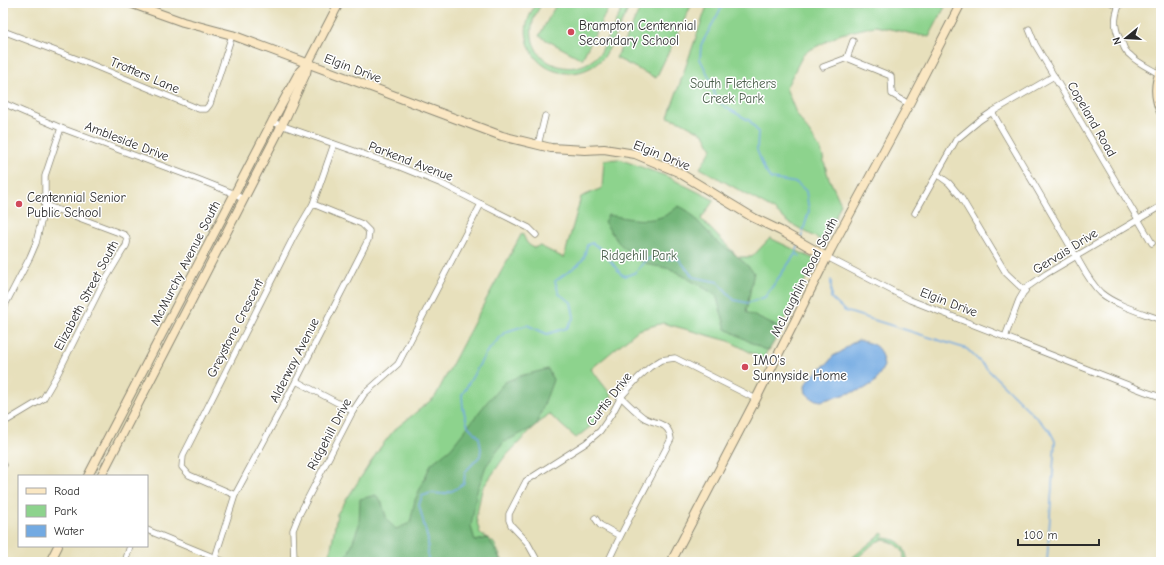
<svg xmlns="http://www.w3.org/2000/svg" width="1164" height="565" viewBox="0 0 1164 565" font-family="'Comic Neue',sans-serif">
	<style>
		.green { fill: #8dd38d; stroke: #5c7f5c }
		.forest { fill: #72b578; stroke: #4e7052 }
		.water { fill: #73aae2; stroke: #4f6a86 }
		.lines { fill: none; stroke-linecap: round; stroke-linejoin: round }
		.stream { stroke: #73aae2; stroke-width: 1.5 }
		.street-casing { stroke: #898674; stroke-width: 7 }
		.secondary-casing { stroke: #898674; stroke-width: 10 }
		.street { stroke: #fff; stroke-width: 5.5 }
		.secondary { stroke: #fae7c3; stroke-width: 8 }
		.poi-dot { fill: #d1495b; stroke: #fff; stroke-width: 1.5 }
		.labels { text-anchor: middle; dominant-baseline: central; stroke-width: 3; stroke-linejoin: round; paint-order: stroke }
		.poi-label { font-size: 13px; fill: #2b2b2b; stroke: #fff; text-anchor: start }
		.street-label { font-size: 13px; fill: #2b2b2b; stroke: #fff }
		.park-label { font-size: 13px; fill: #485d48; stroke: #fff }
	</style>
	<rect width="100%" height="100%" fill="#fff"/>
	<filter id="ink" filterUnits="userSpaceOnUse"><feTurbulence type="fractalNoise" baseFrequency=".025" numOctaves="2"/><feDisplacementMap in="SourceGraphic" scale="8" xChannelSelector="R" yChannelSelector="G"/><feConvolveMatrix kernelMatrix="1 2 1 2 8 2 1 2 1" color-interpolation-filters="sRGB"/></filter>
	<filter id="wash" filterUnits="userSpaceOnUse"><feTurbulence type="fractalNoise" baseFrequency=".012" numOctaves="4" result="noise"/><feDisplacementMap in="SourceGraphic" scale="16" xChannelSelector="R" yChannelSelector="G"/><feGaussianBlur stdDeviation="0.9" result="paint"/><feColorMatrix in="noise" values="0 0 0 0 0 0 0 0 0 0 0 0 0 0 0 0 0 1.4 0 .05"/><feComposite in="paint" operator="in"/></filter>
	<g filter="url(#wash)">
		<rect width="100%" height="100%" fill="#e7e0bc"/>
		<g class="green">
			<path d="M536,3h6c-4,7 -9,15 -10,23 -5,40 45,56 69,26l24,-49h6c-5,12 -12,24 -18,36 -3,7 -6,16 -12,21 -25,24 -68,14 -74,-22 -3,-13 3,-24 9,-35z"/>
			<polygon points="557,3 611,3 582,59 539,36"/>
			<polygon points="643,3 689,3 692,4 656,78 616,58"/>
			<polygon points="708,3 947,3 929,37 875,26 841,34 804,53 786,88 796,113 821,150 828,176 841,204 824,242 788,222 774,210 700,168 712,149 704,134 682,122 668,117"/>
			<polygon points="619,159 666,176 714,200 701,219 738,257 752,257 770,238 816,260 763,359 729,341 663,323 638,330 591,369 612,396 595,423 576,438 549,414 530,431 503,459 482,489 476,518 480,533 494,543 503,562 330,562 330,554 337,514 380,448 394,430 435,397 480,311 522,233 527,243 533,248 540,246 564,258 581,197 602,188 604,160"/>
			<path d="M882,533l2,2 -3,3c18,0 24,7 27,24h-4c0,-3 0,-7 -1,-10 -4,-8 -16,-14 -25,-11 -6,3 -19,16 -25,21h-6z"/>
		</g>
		<g class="forest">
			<path d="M679,206l9,5 29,31 19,13 18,17 -8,40 36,17 -13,21 -6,-1 -37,-20 -10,-34 -45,-26 -21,-4 -15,-7 -17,-16 -14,-20 4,-7c20,3 42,9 60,-1 4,-2 7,-6 11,-8z"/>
			<polygon points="548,369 553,380 536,426 504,442 486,466 477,491 471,526 475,541 488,538 502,562 339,562 349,552 359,525 360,499 376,495 382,503 387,520 396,529 410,523 415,500 431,464 451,448 487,402 505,382 520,376"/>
		</g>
		<path class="water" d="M858,340c20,5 22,6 26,26l-9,16 -11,7 -43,12 -9,-2 -6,-6 -1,-6 1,-4 13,-14 9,-6 5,-7 8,-4 8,-7z"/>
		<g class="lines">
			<g class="stream">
				<polyline points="724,3 701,45 700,59 711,81 716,99 725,107 750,121 758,132 757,150 765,171 771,179 797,183 806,191 809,211 801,238"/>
				<polyline points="766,3 766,4 769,3"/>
				<polyline points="796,253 800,256"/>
				<polyline points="831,280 831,298 845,311 967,349 1050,431 1055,441 1047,562"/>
				<polyline points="428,562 428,540 419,505 422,496 431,493 444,494 454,490 464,483 465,472 480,456 481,449 479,437 468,426 463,408 462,395 486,353 505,332 527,325 547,334 567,328 574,317 571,302 559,294 555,281 578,265 584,258 587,245 592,243 600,248 621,274 626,276 636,272 644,262 652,257 669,259 678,258 693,277 718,282 734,300 748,303 765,297 796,253 799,244"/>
			</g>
		</g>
	</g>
	<g filter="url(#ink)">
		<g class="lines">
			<defs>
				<g id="street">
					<polyline points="1112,3 1119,6"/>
					<path d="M1120,3c-7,16 -6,27 3,42 1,3 4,8 7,10 6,7 21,14 29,19"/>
					<polyline points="1029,29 1035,44 1152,243"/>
					<polyline points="3,31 90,64 199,109 206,109 210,104 232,35"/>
					<polyline points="847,58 853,41"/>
					<polyline points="823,67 847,58 891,76 892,94 909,104"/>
					<polyline points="3,103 61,128 200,180 230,192 243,199"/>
					<path d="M992,112l84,144c7,12 14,27 25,37 14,12 42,20 60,27"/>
					<polyline points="272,122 400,167 442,184 481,204 529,228 536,235"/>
					<polyline points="538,145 545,116"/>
					<polyline points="938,175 949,183 960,196 1006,273 1025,291"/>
					<polyline points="915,213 956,140 980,120 992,112 1054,76"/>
					<polyline points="827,257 910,300 1146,392 1161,397"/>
					<polyline points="3,309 30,257 36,243 45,205 45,176 61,128"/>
					<polyline points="1005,337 1019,300 1026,288 1046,274 1161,206"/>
					<polyline points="296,381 353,411"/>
					<path d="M3,423l40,-24 14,-24 44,-88 22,-37c4,-4 6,-9 2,-15l-80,-30"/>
					<polyline points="3,464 4,465"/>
					<polyline points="235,495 189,475 182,467 183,456 294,236 313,204 334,144"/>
					<polyline points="595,518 600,525 620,536"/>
					<polyline points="147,530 225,562"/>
					<polyline points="215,558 235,495 296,381 368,240 369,231 362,224 313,204"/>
					<polyline points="125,562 130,546"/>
					<polyline points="294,562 293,530 299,515 353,411 364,394 398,364 481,204"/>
					<polyline points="538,562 527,542 511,525 509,520 509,514 526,481 586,443 600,431 613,412 621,397 638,378 650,367 661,360 675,358 756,399"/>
					<path d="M608,562c19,-42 42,-82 63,-123 -2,-18 -16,-14 -28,-22 -8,-6 -15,-13 -22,-20"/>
				</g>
				<g id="secondary">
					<polyline points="130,3 183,22 232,35 502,136 551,148 585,150 604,149 635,154 678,172 754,218 781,231 827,257"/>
					<path d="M1161,70c-7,14 -6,28 0,42"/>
					<polyline points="88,476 272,122 300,71 308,63"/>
					<polyline points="101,476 286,117 306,73 308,63 339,3"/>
					<polyline points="50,562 58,546"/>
					<polyline points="671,562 756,399 831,249 909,104 961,3"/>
				</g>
			</defs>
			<use href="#street" class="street-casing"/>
			<use href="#secondary" class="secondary-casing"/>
			<use href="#street" class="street"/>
			<use href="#secondary" class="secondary"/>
		</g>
	</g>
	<g class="poi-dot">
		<circle cx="571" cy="32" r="4"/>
		<circle cx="19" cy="204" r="4"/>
		<circle cx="745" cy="367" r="4"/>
	</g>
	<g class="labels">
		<g class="poi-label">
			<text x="579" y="25">Brampton Centennial<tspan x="579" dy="15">Secondary School</tspan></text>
			<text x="27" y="197">Centennial Senior<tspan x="27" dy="15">Public School</tspan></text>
			<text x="753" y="360">IMO's<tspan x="753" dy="15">Sunnyside Home</tspan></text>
		</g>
		<g class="street-label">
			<text transform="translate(353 68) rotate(21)">Elgin Drive</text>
			<text transform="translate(145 75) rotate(23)">Trotters Lane</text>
			<text transform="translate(1092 119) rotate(60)">Copeland Road</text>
			<text transform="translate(127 141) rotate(21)">Ambleside Drive</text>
			<text transform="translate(662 155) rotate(22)">Elgin Drive</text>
			<text transform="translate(411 161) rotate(21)">Parkend Avenue</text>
			<text transform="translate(1065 251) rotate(-32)">Gervais Drive</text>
			<text transform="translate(185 263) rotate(-63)">McMurchy Avenue South</text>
			<text transform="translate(804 277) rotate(-63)">McLaughlin Road South</text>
			<text transform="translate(86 295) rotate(-62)">Elizabeth Street South</text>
			<text transform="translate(949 302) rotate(21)">Elgin Drive</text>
			<text transform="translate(235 328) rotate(-63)">Greystone Crescent</text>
			<text transform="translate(294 360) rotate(-63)">Alderway Avenue</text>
			<text transform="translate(609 399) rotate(-52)">Curtis Drive</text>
			<text transform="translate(329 434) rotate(-62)">Ridgehill Drive</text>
		</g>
		<g class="park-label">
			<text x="733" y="83">South Fletchers<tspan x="733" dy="15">Creek Park</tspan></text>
			<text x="639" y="255">Ridgehill Park</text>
		</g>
	</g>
	<rect width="1164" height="565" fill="none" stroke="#fff" stroke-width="16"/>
	<rect x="18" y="475" width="130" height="72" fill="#ffffff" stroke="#aaaaaa"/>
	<rect x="26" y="488" width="20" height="6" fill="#fae7c3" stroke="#aaaaaa"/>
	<text x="54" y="495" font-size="12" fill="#2b2b2b">Road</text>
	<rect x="26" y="505" width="20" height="12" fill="#8dd38d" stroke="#aaaaaa"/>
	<text x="54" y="515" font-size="12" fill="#2b2b2b">Park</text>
	<rect x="26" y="525" width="20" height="12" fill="#73aae2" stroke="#aaaaaa"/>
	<text x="54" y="535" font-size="12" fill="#2b2b2b">Water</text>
	<g transform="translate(1126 38) rotate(252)" stroke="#ffffff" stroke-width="3" paint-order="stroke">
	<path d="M0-3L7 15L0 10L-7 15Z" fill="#2b2b2b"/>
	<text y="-6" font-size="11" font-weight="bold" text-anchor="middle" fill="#2b2b2b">N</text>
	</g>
	<path d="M1018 539v6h81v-6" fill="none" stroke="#2b2b2b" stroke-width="2"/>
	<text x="1024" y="539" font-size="12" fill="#2b2b2b" stroke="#ffffff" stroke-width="3" paint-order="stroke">100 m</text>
</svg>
